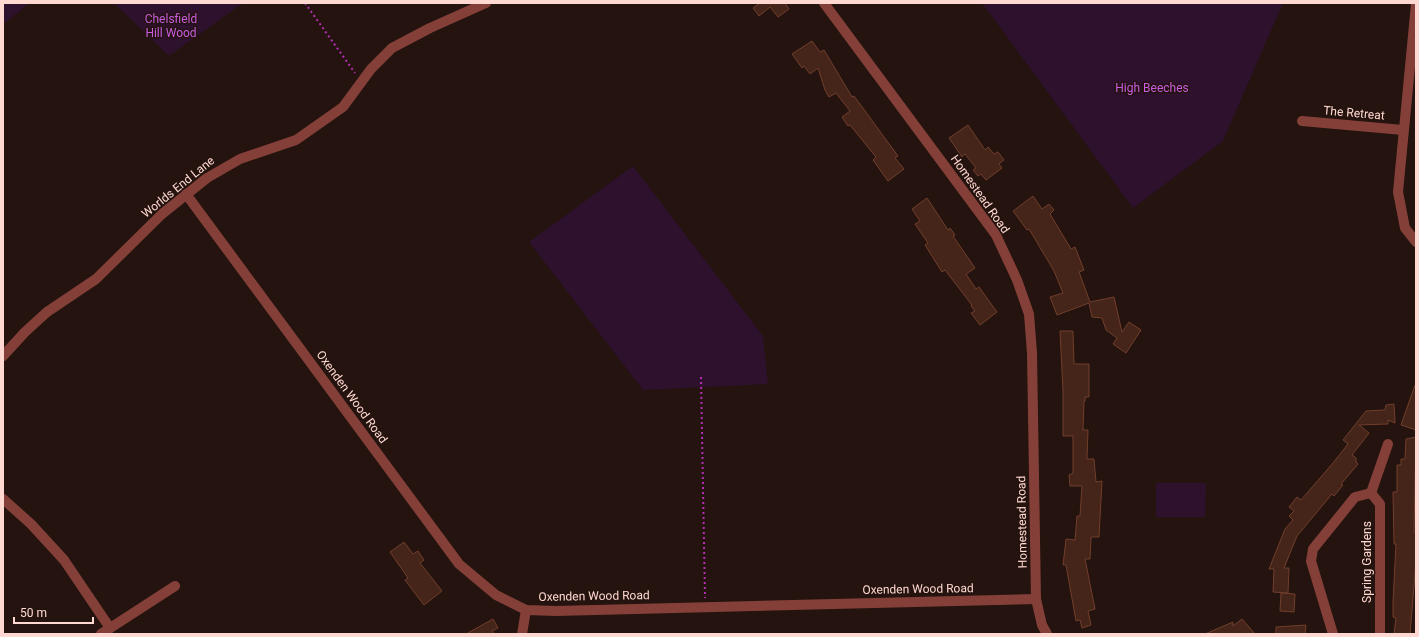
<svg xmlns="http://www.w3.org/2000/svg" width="1419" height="637" viewBox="0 0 1419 637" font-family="Roboto,sans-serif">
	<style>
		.green { fill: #2e112d }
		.building { fill: #45251a; stroke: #713e2b }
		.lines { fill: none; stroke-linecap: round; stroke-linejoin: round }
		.path { stroke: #b72db6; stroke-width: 2; stroke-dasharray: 2 3; stroke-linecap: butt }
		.minor { stroke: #844038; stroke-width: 10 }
		.labels { text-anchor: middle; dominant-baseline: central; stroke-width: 3; stroke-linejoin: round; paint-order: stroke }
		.park-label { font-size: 12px; fill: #c95be1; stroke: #24130e }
		.street-label { font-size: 12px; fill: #ffd9d1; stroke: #24130e }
	</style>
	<rect width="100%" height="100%" fill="#24130e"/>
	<g class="green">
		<polygon points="3,3 29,3 5,23 3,22"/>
		<polygon points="114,3 243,3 169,56"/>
		<polygon points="982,3 1283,3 1223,141 1133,208"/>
		<polygon points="633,166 763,336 768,384 643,390 529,242"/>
		<polygon points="1156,483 1206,483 1205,517 1156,517"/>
	</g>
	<g class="building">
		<polygon points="760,3 785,3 789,9 778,17 770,7 759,16 753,8"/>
		<polygon points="812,41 820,52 824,50 852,97 854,96 898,156 895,158 904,169 888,181 873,160 876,157 850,125 848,126 842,117 850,111 836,93 829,97 825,90 818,68 810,74 804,66 802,68 792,54"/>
		<polygon points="968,125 985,150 988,147 994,154 998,152 1004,160 999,164 1002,168 986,180 981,174 978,176 973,170 976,168 965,154 962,157 949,138"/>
		<polygon points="1033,196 1042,209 1049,204 1054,210 1050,214 1071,249 1075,247 1084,270 1079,272 1090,302 1114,297 1122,332 1129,322 1141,330 1126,353 1113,344 1117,338 1106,330 1102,318 1092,317 1089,303 1057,315 1050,297 1063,293 1054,271 1029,229 1027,230 1013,211"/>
		<polygon points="927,198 948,230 950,228 955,235 953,236 975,268 966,274 976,289 979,287 997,312 980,325 971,313 975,311 971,306 972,305 945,270 942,272 925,245 928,243 915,224 920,221 912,209"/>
		<polygon points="1060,331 1073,331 1074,364 1089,364 1089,397 1085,397 1085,401 1084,401 1083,430 1088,430 1087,459 1094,459 1096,482 1102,481 1099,537 1091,537 1090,559 1085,559 1095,609 1088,611 1091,625 1082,628 1080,620 1076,621 1066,565 1063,565 1066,539 1075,540 1077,516 1080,516 1082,486 1070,486 1069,475 1073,473 1073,436 1063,436 1063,391"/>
		<polygon points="1415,385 1416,385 1416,430 1401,425"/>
		<polygon points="1394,404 1395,423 1388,420 1388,424 1359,425 1369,433 1352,455 1356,458 1356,462 1358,464 1341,484 1343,485 1334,496 1332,494 1297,536 1284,568 1289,568 1288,593 1273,592 1274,569 1269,569 1285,529 1293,520 1289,516 1294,511 1289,507 1297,497 1301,500 1333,463 1348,444 1343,440 1366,411 1385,410 1386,405"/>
		<polygon points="1416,437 1414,532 1416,532 1416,562 1410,634 1394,634 1396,618 1393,617 1393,602 1396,544 1394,544 1393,492 1397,492 1397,465 1401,465 1401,459 1405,459 1406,439"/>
		<polygon points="404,542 413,554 418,551 424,560 420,563 442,591 424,605 405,580 408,578 390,552"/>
		<polygon points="1281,593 1295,594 1294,612 1280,611"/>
		<polygon points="493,619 498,628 492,631 494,634 466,634"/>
		<polygon points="1242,619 1255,634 1205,634 1233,622 1233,626"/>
		<polygon points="1306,625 1305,634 1276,634 1276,627"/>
	</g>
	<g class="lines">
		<g class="path">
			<polyline points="305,3 355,73"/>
			<polyline points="701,377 705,598"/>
		</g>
		<g class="minor">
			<polyline points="824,3 996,235 1017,280 1029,314 1032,353 1036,599 1042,625 1047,634"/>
			<polyline points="1416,4 1398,192 1405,228 1416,242"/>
			<polyline points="1302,121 1403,130"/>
			<polyline points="186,194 459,564 496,595 526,610 556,611 1036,599"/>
			<polyline points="3,356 25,332 47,312 96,279 162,214 207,178 240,159 296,140 343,107 371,69 392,48 430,28 486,3"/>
			<polyline points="1371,493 1388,444"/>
			<polyline points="3,499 31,524 64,560 110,628"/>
			<polyline points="101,634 175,586"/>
			<polyline points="522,634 526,610"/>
			<polyline points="1333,634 1311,561 1313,549 1355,497 1371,493 1380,504 1380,634"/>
		</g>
	</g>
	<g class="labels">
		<g class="park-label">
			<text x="171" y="19">Chelsfield<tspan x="171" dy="14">Hill Wood</tspan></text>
			<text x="1152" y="88">High Beeches</text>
		</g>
		<g class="street-label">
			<text transform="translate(1354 113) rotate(5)">The Retreat</text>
			<text transform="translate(178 187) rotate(-39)">Worlds End Lane</text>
			<text transform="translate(980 194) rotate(55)">Homestead Road</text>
			<text transform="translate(352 397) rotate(54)">Oxenden Wood Road</text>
			<text transform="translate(1022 522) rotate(-91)">Homestead Road</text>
			<text transform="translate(1367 562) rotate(-90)">Spring Gardens</text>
			<text transform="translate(918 589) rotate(-1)">Oxenden Wood Road</text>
			<text transform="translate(594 596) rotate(-1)">Oxenden Wood Road</text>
		</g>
	</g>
	<rect width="1419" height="637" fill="none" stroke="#ffd9d1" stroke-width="8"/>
	<path d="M14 617v6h79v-6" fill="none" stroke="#ffd9d1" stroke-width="2"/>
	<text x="20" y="617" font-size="12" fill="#ffd9d1" stroke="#24130e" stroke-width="3" paint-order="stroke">50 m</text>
</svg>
